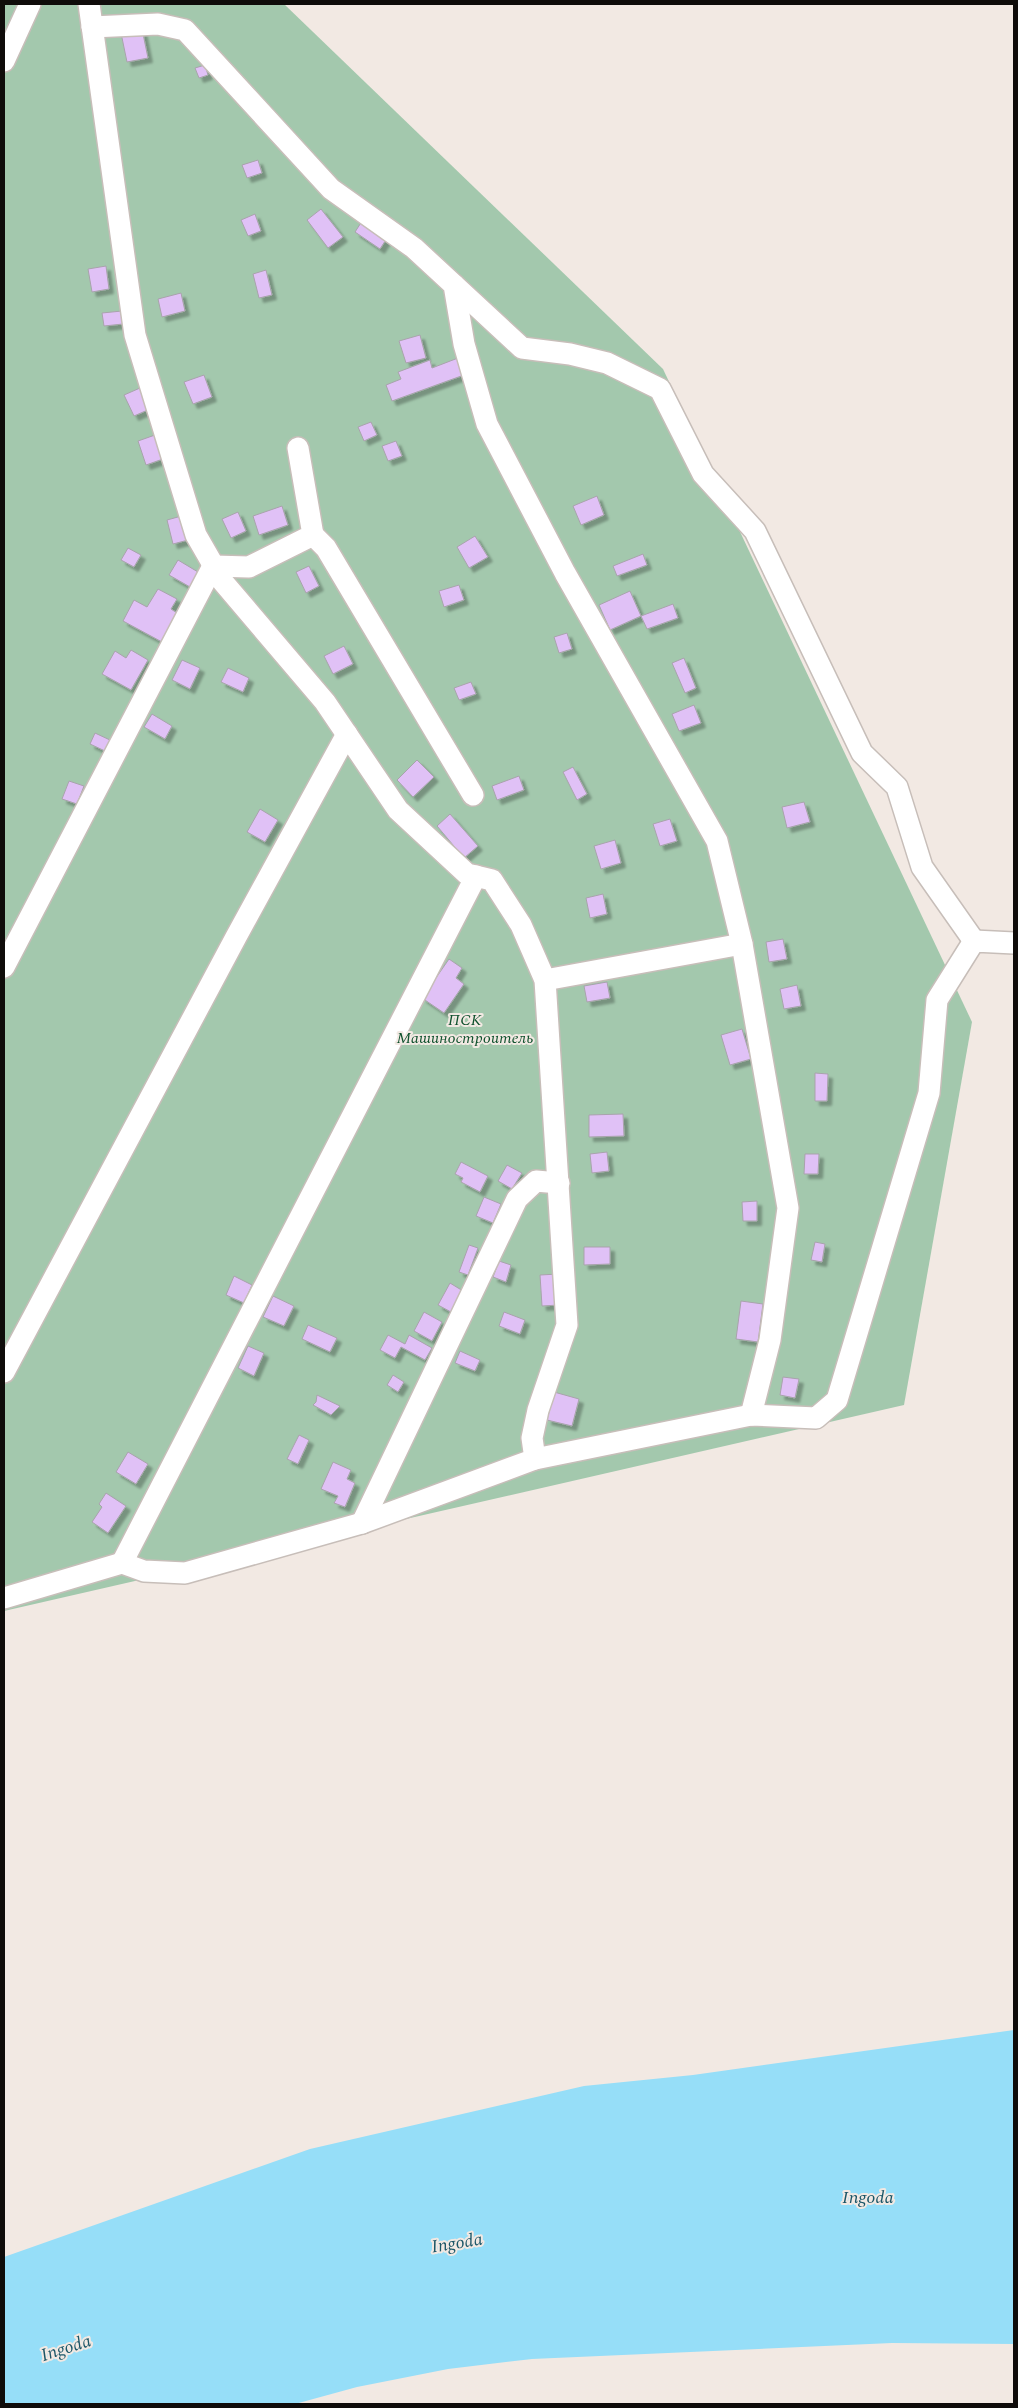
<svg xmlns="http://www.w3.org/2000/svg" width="1018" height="2408" viewBox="0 0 1018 2408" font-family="Spectral,serif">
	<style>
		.green { fill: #a3c8ad }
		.water { fill: #96def8 }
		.building { fill: #e0c1f6; stroke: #a8a3ab; filter: url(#shadow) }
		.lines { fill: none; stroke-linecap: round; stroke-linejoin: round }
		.street-casing { stroke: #c7beb9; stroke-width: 24 }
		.street { stroke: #fff; stroke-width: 21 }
		.labels { text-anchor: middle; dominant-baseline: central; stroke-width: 4; stroke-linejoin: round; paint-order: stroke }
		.park-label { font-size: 16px; font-style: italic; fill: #0f512d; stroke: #f2e9e3 }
		.water-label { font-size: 18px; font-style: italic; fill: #1a5567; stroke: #f2e9e3 }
	</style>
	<defs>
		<filter id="shadow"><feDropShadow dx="4.5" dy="4.5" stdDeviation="1" flood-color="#0004"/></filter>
	</defs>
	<rect width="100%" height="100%" fill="#f2e9e3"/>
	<polygon class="green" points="4,4 284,4 663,369 972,1022 904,1405 4,1611"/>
	<polygon class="water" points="1014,2030 1014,2344 892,2343 532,2359 448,2369 357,2387 295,2404 4,2404 4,2257 310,2149 584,2086 693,2075"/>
	<g class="building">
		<polygon points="142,29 148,58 127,62 121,33"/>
		<polygon points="205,65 208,75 199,78 195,68"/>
		<polygon points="258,160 262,173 247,178 242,165"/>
		<polygon points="321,209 343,237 328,248 307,220"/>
		<polygon points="255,214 261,231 248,236 241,220"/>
		<polygon points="364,218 389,235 380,249 355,232"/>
		<polygon points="106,266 109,289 92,292 88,269"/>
		<polygon points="266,270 272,295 259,298 253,274"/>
		<polygon points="181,293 185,311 162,317 158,299"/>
		<polygon points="122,311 123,324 104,326 102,313"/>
		<polygon points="420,335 426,358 406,363 399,341"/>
		<polygon points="458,358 464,375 392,401 386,385 401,379 398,372 430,360 432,368"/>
		<polygon points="204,375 212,397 193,404 184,382"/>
		<polygon points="140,388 150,409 134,416 124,395"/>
		<polygon points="371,422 377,435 364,441 358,427"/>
		<polygon points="155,435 163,459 146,465 138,441"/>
		<polygon points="396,441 402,456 388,461 382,446"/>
		<polygon points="597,496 604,515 581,525 573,506"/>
		<polygon points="282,506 288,525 259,535 253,516"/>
		<polygon points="238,512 246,531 231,538 222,519"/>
		<polygon points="185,515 192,539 173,544 167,520"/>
		<polygon points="475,536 488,557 469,568 457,547"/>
		<polygon points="128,548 141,555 134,567 121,560"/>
		<polygon points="643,554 647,565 617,576 613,566"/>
		<polygon points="178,560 198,572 190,587 169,575"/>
		<polygon points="309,566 319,586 306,593 296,572"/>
		<polygon points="459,585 464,600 444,607 439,591"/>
		<polygon points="158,589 177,599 171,609 177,613 162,642 123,621 134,600 147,607"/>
		<polygon points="630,591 641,616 610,630 599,605"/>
		<polygon points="673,604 678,618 647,629 641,616"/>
		<polygon points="567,633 572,649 559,653 554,637"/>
		<polygon points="344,646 353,664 333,674 324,656"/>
		<polygon points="131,650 148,660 131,690 102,674 115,651 126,658"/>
		<polygon points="684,658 696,688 685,693 672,663"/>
		<polygon points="182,660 200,668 190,689 172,680"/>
		<polygon points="228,668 249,678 243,692 221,682"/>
		<polygon points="471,682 476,694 459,700 454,688"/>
		<polygon points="694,705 701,723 679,731 672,714"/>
		<polygon points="152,714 172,726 165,739 144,727"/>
		<polygon points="95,733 110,740 105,751 90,744"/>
		<polygon points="417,760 434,777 413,797 397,780"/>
		<polygon points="573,767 587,794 577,800 563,772"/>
		<polygon points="519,776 524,790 497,800 492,786"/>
		<polygon points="69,781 84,786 77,804 62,799"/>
		<polygon points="804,802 810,822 787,828 782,807"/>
		<polygon points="260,809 278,820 265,842 247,832"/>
		<polygon points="450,814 478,846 464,858 437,826"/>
		<polygon points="670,819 677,841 660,846 653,824"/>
		<polygon points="615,840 621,863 601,869 594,846"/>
		<polygon points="603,894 607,914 590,918 586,898"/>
		<polygon points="783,939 787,959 769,962 766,942"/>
		<polygon points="449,959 462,968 456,978 464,984 444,1013 422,998"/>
		<polygon points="607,982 610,998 587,1002 584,986"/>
		<polygon points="797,985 801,1006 784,1009 780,989"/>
		<polygon points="742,1029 751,1059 730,1065 721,1035"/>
		<polygon points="815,1073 828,1074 827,1101 815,1101"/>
		<polygon points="623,1114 624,1136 589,1137 589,1115"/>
		<polygon points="607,1152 609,1171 592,1173 590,1154"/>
		<polygon points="805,1154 819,1154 818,1174 804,1174"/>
		<polygon points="461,1162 488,1176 480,1192 461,1182 463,1178 455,1174"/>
		<polygon points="507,1165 522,1173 512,1189 498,1181"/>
		<polygon points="484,1197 501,1204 493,1223 476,1216"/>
		<polygon points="757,1201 757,1221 743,1221 742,1202"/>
		<polygon points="815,1242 825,1244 822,1262 811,1260"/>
		<polygon points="469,1245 478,1248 468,1275 459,1272"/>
		<polygon points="584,1247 610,1247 610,1264 584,1265"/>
		<polygon points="499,1261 511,1265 506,1282 493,1277"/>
		<polygon points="558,1274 559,1305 542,1306 540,1275"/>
		<polygon points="234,1276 252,1285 244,1303 226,1295"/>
		<polygon points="450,1283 463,1291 451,1312 438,1305"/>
		<polygon points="273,1296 294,1306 284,1326 263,1317"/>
		<polygon points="741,1301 763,1304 758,1342 736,1339"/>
		<polygon points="424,1312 442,1322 432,1341 414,1331"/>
		<polygon points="504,1312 525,1320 520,1334 499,1326"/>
		<polygon points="308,1325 337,1338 330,1352 302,1339"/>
		<polygon points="388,1335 405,1344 409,1335 432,1348 425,1360 401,1347 395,1358 380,1350"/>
		<polygon points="248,1346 264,1353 254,1376 238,1368"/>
		<polygon points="460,1351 480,1360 475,1371 455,1363"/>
		<polygon points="393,1375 404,1382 398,1392 387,1385"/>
		<polygon points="783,1377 799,1379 795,1398 780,1395"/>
		<polygon points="554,1392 579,1399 572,1426 547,1420"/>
		<polygon points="317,1395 340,1406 331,1415 313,1405 316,1402"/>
		<polygon points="299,1435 309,1440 298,1464 287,1459"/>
		<polygon points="128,1452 148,1464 136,1484 116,1472"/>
		<polygon points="333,1462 351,1470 347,1479 355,1483 345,1507 334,1503 338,1496 321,1489"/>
		<polygon points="106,1493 126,1506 108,1533 92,1522 102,1507 99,1504"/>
	</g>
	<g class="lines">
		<defs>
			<g id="street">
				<polyline points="92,27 158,24 185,30 331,189 414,248 454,285 464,344 487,424 565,573 717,841 742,944 788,1208 770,1340 751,1415"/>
				<polyline points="4,61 30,4"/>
				<polyline points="454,285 522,348 570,354 607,363 660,389 703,474 755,531 862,753 897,787 922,867 974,941"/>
				<polyline points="313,535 326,548 473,795"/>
				<polyline points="4,967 213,566 249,567 313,535 298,448"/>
				<polyline points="545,980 742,944"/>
				<polyline points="4,1372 236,937 347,734"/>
				<polyline points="535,1459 751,1415 816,1418 837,1400 929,1093 937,1000 974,941 1014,943"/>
				<polyline points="362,1523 517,1199 536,1181 559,1183"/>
				<polyline points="122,1563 476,876"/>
				<polyline points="4,1598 122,1563 144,1571 185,1573 362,1523 535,1459 532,1438 538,1410 567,1325 545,980 521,925 492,880 467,874 398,810 325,702 223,582 196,535 135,335 89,4"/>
			</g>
		</defs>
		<use href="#street" class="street-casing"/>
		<use href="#street" class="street"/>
	</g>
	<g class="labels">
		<g class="park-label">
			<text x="465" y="1020">ПСК<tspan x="465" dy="18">Машиностроитель</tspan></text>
		</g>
		<g class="water-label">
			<text x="868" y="2197">Ingoda</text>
			<text transform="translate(457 2243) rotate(-9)">Ingoda</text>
			<text transform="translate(66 2348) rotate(-18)">Ingoda</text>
		</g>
	</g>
	<rect width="1018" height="2408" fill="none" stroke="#0f0c0a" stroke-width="10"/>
</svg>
